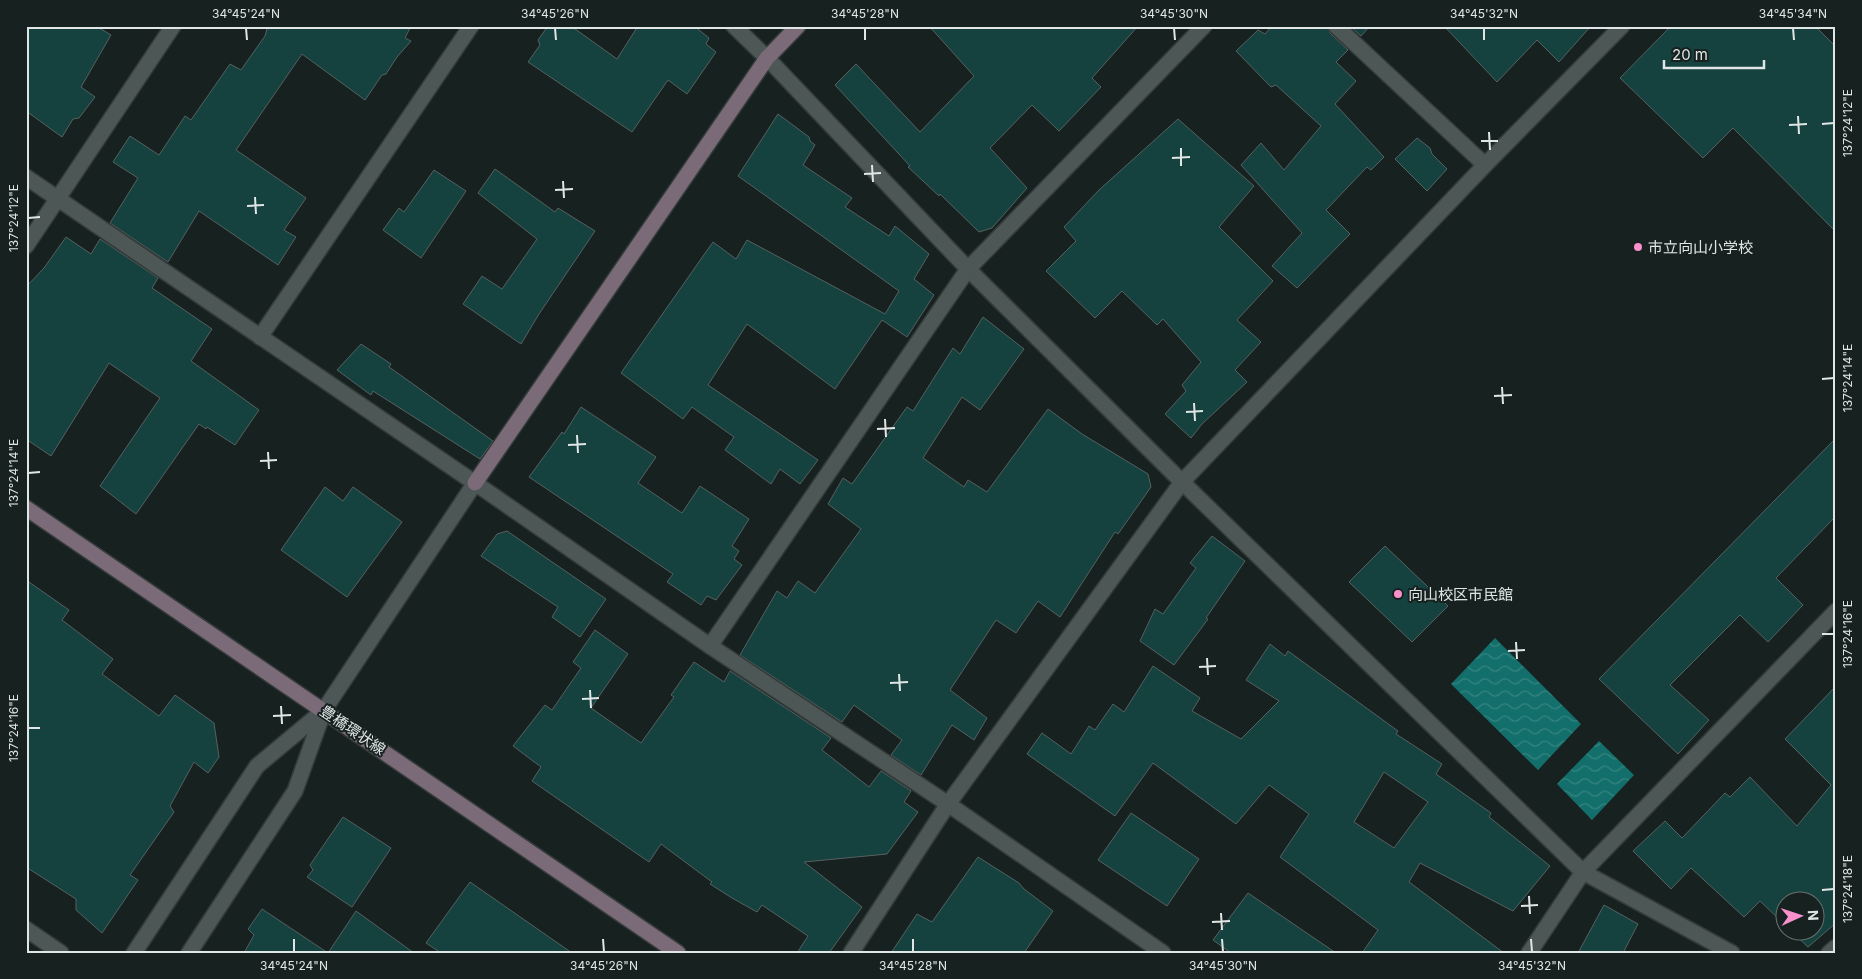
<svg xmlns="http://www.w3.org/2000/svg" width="1862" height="979" viewBox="0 0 1862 979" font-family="Inter,'Noto Sans JP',sans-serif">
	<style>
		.water { fill: url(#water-waves) }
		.building { fill: #15413f; stroke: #566161; fill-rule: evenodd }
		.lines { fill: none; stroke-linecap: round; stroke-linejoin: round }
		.street-casing { stroke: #343b3a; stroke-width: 18 }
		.secondary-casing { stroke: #343b3a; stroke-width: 18 }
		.street { stroke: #4c5756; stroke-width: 15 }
		.secondary { stroke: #7b6a77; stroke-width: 15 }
		.ticks { fill: none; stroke: #e0e6e6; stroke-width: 2 }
		.poi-dot { fill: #f890cb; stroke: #172120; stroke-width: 2 }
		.labels { text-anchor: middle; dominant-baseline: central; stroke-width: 4; stroke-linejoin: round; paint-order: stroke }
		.poi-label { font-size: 15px; fill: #e0e6e6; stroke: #172120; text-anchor: start }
		.street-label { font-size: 15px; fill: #e0e6e6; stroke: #172120 }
		.neatline { fill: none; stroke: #e0e6e6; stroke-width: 2 }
		.ticks-label { font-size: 12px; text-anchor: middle; fill: #e0e6e6 }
	</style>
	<defs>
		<pattern id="water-waves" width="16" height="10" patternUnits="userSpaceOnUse" patternTransform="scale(1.25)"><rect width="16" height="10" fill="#136f6b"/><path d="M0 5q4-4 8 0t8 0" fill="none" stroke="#358480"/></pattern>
	</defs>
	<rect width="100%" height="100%" fill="#172120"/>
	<g class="water">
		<polygon points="1495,638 1581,724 1538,770 1451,684"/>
		<polygon points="1599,741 1634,775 1592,820 1557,784"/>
	</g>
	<g class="building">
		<polygon points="26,26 96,26 111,35 81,87 95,97 79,118 73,119 62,137 26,111"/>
		<polygon points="263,26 411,26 405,38 411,41 397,57 386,74 382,75 365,100 302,54 236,150 306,198 284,230 296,237 278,265 199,211 168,262 110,223 138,178 113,162 130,136 159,155 185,116 191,120 230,64 241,70 265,36 267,29"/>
		<polygon points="548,26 571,26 617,59 638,26 694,26 709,38 706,44 716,52 687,94 668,80 632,132 528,62 540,45 538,40"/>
		<polygon points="929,26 1138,26 1092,78 1101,87 1059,131 1032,105 990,148 1027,188 992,228 979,232 940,194 939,196 908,167 910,166 835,85 856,64 920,132 974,76"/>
		<polygon points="1272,26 1327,26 1330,33 1348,50 1336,62 1356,81 1335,104 1384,157 1371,170 1367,167 1326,210 1350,234 1297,288 1272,266 1302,233 1241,165 1261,143 1284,170 1321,126 1276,85 1271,87 1236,51 1258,30 1265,34"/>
		<polygon points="1350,26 1370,26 1361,36"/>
		<polygon points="1444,26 1591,26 1559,62 1537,40 1497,82"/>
		<polygon points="1671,26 1815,26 1836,47 1836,232 1733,128 1703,158 1620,78"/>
		<polygon points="778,114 809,137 810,141 815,145 803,165 852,198 845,207 889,236 895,226 929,254 914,279 934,295 907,337 882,320 835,389 747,324 708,385 818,460 800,484 780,469 771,484 725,450 734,437 692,407 683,419 621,373 713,242 736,259 747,240 885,314 899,291 738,176"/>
		<polygon points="1178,119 1254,186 1219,227 1273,281 1237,320 1261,342 1235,370 1247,382 1202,424 1191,438 1165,414 1186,391 1182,385 1201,362 1163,319 1157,325 1122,291 1095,318 1046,271 1076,241 1064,227 1099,190"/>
		<polygon points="1417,138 1430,148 1432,154 1447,169 1427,191 1395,159"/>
		<polygon points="495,169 555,212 558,208 595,231 539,314 521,344 463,304 482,276 502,289 537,239 478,193"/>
		<polygon points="434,170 466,191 421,258 383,230 399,208 404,212"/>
		<polygon points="66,237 91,254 100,239 158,278 152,288 212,329 191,361 259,410 235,445 207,427 206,429 199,424 136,514 100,486 160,398 109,363 51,456 26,439 26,287 44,268"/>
		<polygon points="983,317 1024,349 980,410 962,397 923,458 964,487 968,480 987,492 1048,409 1082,434 1148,474 1151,487 1118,534 1115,532 1060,617 1038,601 1016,633 996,620 950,690 987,718 974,740 952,725 921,775 891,755 902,740 854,705 842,722 740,655 777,591 787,598 798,581 815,593 861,529 828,504 843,478 852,484 907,407 913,411 953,348 960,354"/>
		<polygon points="361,344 391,364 389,367 493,441 480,459 373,391 371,395 337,370"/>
		<polygon points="581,407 656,457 638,483 682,513 700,486 749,519 732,546 739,551 734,559 742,565 716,600 707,596 701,605 667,582 673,574 529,477 562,432 564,434"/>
		<polygon points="1836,438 1836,516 1776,578 1803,605 1768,642 1740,615 1670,685 1709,720 1678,754 1599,679"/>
		<polygon points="325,487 343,501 353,487 402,522 347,597 281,550"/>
		<polygon points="507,531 606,599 580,637 552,617 558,607 481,556 497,534"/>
		<polygon points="1212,536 1245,561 1206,618 1208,619 1174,665 1140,641 1155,609 1163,614 1196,568 1190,563"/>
		<polygon points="1385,546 1448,606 1412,642 1349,582"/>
		<polygon points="26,580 69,610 62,620 113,659 102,674 159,716 175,695 214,723 219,757 208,773 194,762 170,806 174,812 130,875 138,880 102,933 76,910 76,899 26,867"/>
		<polygon points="595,630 628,654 591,708 641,743 674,697 671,695 694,662 724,682 730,671 831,738 822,750 869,787 881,771 911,791 904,802 918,812 887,854 804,862 862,907 829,953 797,953 808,936 762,905 757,912 732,898 710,884 712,882 661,844 649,862 532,781 541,767 513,746 545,705 552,710 581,668 573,662"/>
		<path d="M1270,644l15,12 3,-5 110,80 -2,3 46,30 -6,10 55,39 -2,4 61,49 -37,45 -93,-48 -11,19 95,71h-142l16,-23 -98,-73 29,-43 -40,-29 -33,39 -83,-61 -38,53 -88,-62 15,-21 29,21 18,-28 6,4 18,-26 11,8 29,-46 47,32 -8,13 49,28 38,-38 -33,-21zM1384,772l44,30 -34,46 -40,-26z"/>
		<polygon points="1836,686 1836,923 1808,947 1792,932 1814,932 1814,902 1784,902 1784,924 1760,901 1744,917 1691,868 1671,889 1633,851 1665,821 1682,838 1725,793 1730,797 1750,777 1797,826 1831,785 1785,739"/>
		<polygon points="1131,813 1199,859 1167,906 1098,860"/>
		<polygon points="343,817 391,848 352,907 307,877 313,870 310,865"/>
		<polygon points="978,857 1019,883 1024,889 1053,911 1024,953 891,953 917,914 932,922"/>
		<polygon points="470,882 572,953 441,953 426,943"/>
		<polygon points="1248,893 1336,953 1231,953 1213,940"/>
		<polygon points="1604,905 1638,924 1623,953 1578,953"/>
		<polygon points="262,909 328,953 356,911 414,953 244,953 254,935 248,929"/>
	</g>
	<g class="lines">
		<defs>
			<g id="street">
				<polyline points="734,26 767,58 968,269 1182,482 1583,872 1732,953"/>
				<polyline points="1336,26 1485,165"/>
				<polyline points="26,177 475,483"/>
				<polyline points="26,246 173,26"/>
				<polyline points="260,337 471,26"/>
				<polyline points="710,646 968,269 1204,26"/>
				<polyline points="26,929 61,953"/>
				<polyline points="134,953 257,766 323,711"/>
				<polyline points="189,953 295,791 324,710 475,483 710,646 948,804 851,953"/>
				<polyline points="1163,953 948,804 1182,482 1485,165 1622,26"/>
				<polyline points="1529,953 1583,872 1836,611"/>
				<polyline points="1829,953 1836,947"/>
			</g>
			<g id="secondary">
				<polyline points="475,483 767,58 798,26"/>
				<polyline points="26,508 678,953"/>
			</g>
		</defs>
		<use href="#street" class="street-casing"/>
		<use href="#secondary" class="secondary-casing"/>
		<use href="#street" class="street"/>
		<use href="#secondary" class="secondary"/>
	</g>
	<path class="ticks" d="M246,28l1,12M555,28l1,12M865,28v12M1174,28l1,12M1484,28v12M1793,28l1,12M1798,116l1,18M1822,124l12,-1M1789,125l18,-1M1489,132l1,18M1481,141h17M1181,148v18M1172,158l18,-1M872,165l1,17M864,174l17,-1M563,181l1,17M555,190l18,-1M255,197l1,17M247,206l17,-1M28,218l12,-1M1822,379l12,-1M1502,387l1,17M1494,396l18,-1M1194,403l1,18M1186,412l17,-1M885,419l1,18M877,429l18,-1M577,435l1,18M568,445l18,-1M268,452l1,17M260,461l17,-1M28,473l12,-1M1822,634h12M1516,642l1,17M1508,651l17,-1M1207,658l1,17M1199,667l17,-1M899,674l1,17M890,683l18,-1M590,690l1,18M582,699l17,-1M281,706l1,18M273,716l18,-1M28,728h12M1822,890l12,-1M1529,896l1,18M1521,906l17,-1M1221,913l1,17M1212,922l18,-1M294,939v13M603,939l1,13M913,939v13M1222,939l1,13M1531,939l1,13"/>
	<g class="poi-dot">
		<circle cx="1638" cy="247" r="5"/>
		<circle cx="1398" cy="594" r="5"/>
	</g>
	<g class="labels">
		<g class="poi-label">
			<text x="1648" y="247">市立向山小学校</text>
			<text x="1408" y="594">向山校区市民館</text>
		</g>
		<g class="street-label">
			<text transform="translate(353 730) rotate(34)">豊橋環状線</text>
		</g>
	</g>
	<rect width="1862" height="979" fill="none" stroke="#172120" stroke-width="55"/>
	<g transform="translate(1800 916) rotate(87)"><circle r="24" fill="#172120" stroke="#67706f"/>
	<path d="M0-4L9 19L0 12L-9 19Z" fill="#f890cb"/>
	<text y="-8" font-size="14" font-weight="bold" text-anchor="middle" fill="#e0e6e6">N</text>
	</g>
	<path d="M1664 60v8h100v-8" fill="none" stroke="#e0e6e6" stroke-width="2.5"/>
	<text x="1672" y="60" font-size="15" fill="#e0e6e6" stroke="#172120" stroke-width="4" paint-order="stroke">20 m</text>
	<rect x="28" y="28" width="1806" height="924" class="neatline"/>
	<g class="ticks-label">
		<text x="246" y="18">34°45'24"N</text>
		<text x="555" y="18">34°45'26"N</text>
		<text x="865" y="18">34°45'28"N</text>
		<text x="1174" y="18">34°45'30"N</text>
		<text x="1484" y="18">34°45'32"N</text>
		<text x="1793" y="18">34°45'34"N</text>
		<text transform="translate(1848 123) rotate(-90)" y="4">137°24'12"E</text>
		<text transform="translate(14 218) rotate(-90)" y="4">137°24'12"E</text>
		<text transform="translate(1848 378) rotate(-90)" y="4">137°24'14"E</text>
		<text transform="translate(14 473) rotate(-90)" y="4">137°24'14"E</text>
		<text transform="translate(1848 634) rotate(-90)" y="4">137°24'16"E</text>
		<text transform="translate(14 728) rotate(-90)" y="4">137°24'16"E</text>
		<text transform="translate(1848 889) rotate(-90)" y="4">137°24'18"E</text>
		<text x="294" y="970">34°45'24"N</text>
		<text x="604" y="970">34°45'26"N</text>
		<text x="913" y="970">34°45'28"N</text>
		<text x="1223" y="970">34°45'30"N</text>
		<text x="1532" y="970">34°45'32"N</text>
	</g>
</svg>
